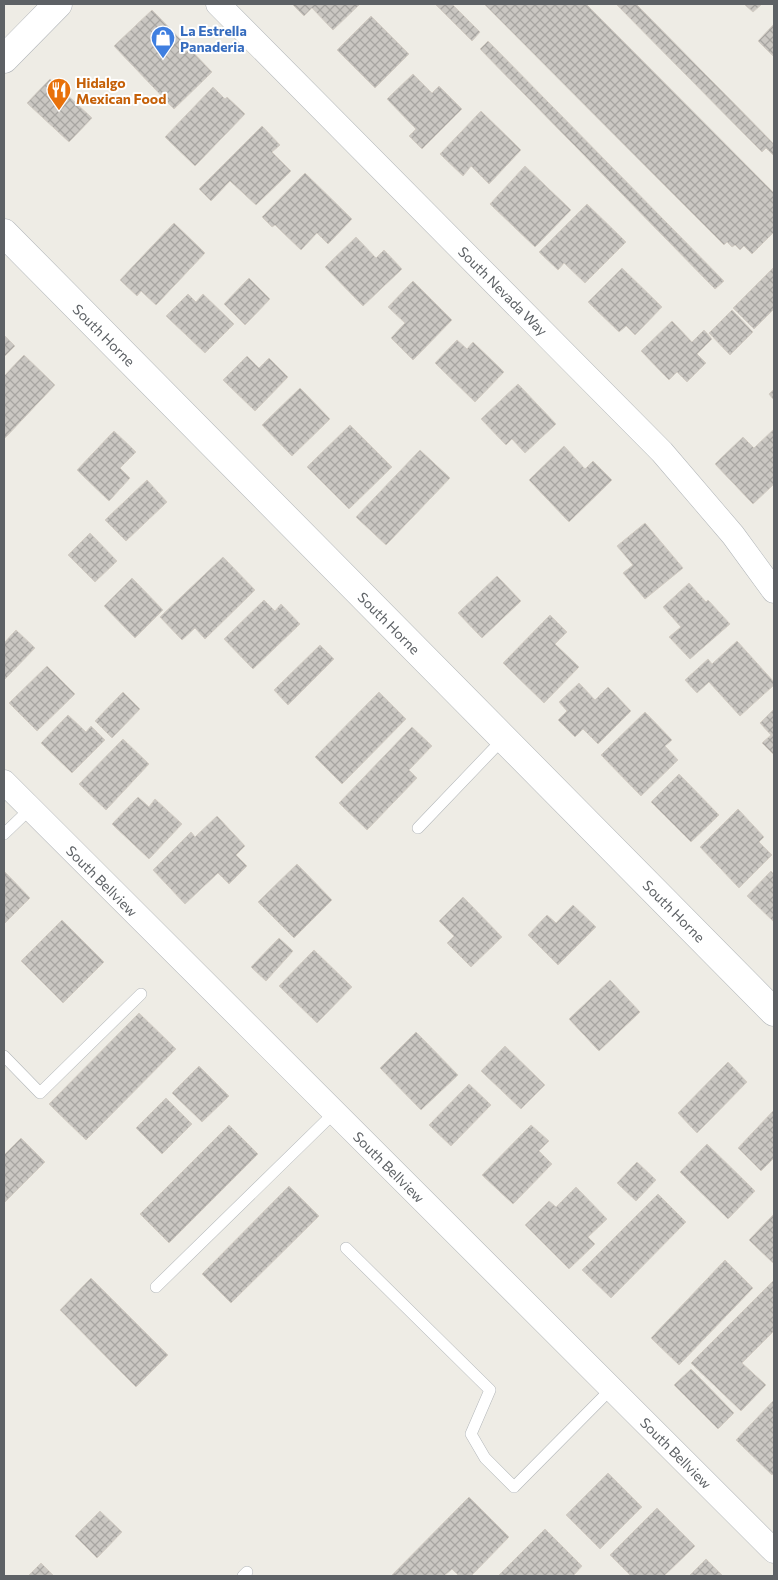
<svg xmlns="http://www.w3.org/2000/svg" width="778" height="1580" viewBox="0 0 778 1580" font-family="Commissioner,sans-serif">
	<style>
		.building { fill: url(#building-cross-hatch); stroke: #d3cdc4 }
		.lines { fill: none; stroke-linecap: round; stroke-linejoin: round }
		.service-casing { stroke: #b2b6b9; stroke-width: 12 }
		.minor-casing { stroke: #b2b6b9; stroke-width: 25 }
		.tertiary-casing { stroke: #b2b6b9; stroke-width: 29 }
		.secondary-casing { stroke: #b1b5b9; stroke-width: 29 }
		.service { stroke: #fff; stroke-width: 11 }
		.minor { stroke: #fff; stroke-width: 24 }
		.tertiary { stroke: #fff; stroke-width: 28 }
		.secondary { stroke: #fff; stroke-width: 28 }
		.labels { text-anchor: middle; dominant-baseline: central; stroke-width: 4; stroke-linejoin: round; paint-order: stroke }
		.shop-label { font-size: 14px; font-weight: bold; fill: #366cbe; stroke: #fff; text-anchor: start }
		.food-label { font-size: 14px; font-weight: bold; fill: #c56008; stroke: #fff; text-anchor: start }
		.street-label { font-size: 14px; fill: #5d6165; stroke: #fff }
	</style>
	<defs>
		<pattern id="building-cross-hatch" width="8" height="8" patternUnits="userSpaceOnUse" patternTransform="scale(1.25)"><rect width="8" height="8" fill="#cac7c2"/><path d="M0 0l8 8M0 8l8-8" fill="none" stroke="#a7a5a1"/></pattern>
	</defs>
	<rect width="100%" height="100%" fill="#eeece5"/>
	<g class="building">
		<polygon points="292,4 360,4 333,30 312,8 304,16"/>
		<polygon points="435,4 452,4 480,32 472,41"/>
		<polygon points="484,4 586,4 774,193 774,232 752,254 744,246 740,250 735,245 732,247 727,242 724,245"/>
		<polygon points="616,4 636,4 774,144 774,156 766,148 762,152"/>
		<polygon points="744,4 762,4 753,12"/>
		<polygon points="152,10 212,72 174,109 114,46"/>
		<polygon points="371,16 409,54 375,88 337,50"/>
		<polygon points="774,24 774,57 758,41"/>
		<polygon points="488,41 724,281 715,289 480,49"/>
		<polygon points="413,74 432,93 439,86 462,109 422,149 409,136 416,129 387,99"/>
		<polygon points="50,79 92,118 69,142 27,103"/>
		<polygon points="213,87 225,99 227,97 245,114 195,166 165,137"/>
		<polygon points="481,111 521,150 489,184 471,166 463,176 440,154"/>
		<polygon points="262,126 280,145 272,152 291,171 256,205 230,181 211,201 199,189"/>
		<polygon points="525,166 571,210 535,247 490,204"/>
		<polygon points="305,173 352,219 328,244 317,233 301,250 275,225 272,227 262,217"/>
		<polygon points="587,204 626,242 585,283 564,263 558,270 539,252"/>
		<polygon points="174,223 205,253 156,305 141,291 137,296 120,280"/>
		<polygon points="356,237 376,258 384,250 402,269 363,306 325,267"/>
		<polygon points="774,267 774,309 754,329 733,308"/>
		<polygon points="622,268 662,307 635,335 626,326 619,332 588,302"/>
		<polygon points="249,278 270,299 245,325 224,304"/>
		<polygon points="413,281 452,320 413,360 391,338 405,323 388,307"/>
		<polygon points="188,294 196,302 203,294 234,324 205,353 166,316"/>
		<polygon points="732,310 753,332 730,355 709,333"/>
		<polygon points="672,321 692,342 704,330 712,339 697,354 706,363 687,382 677,372 669,380 641,351"/>
		<polygon points="4,335 15,346 4,357"/>
		<polygon points="457,340 467,349 473,342 504,372 475,402 435,363"/>
		<polygon points="24,355 55,385 5,438 4,436 4,376"/>
		<polygon points="247,356 259,368 269,358 288,377 255,411 223,380"/>
		<polygon points="518,384 556,424 525,453 512,439 506,445 481,419"/>
		<polygon points="300,388 330,419 292,456 262,425"/>
		<polygon points="774,389 774,400 769,394"/>
		<polygon points="350,425 392,467 349,509 307,467"/>
		<polygon points="774,429 774,484 753,504 715,464 743,437 754,448"/>
		<polygon points="114,431 136,452 120,468 130,478 109,501 77,470"/>
		<polygon points="564,446 585,469 593,461 612,480 569,522 529,480"/>
		<polygon points="420,450 450,478 386,545 356,517"/>
		<polygon points="147,480 167,502 126,541 105,520"/>
		<polygon points="645,523 683,568 645,599 623,573 633,565 617,546"/>
		<polygon points="90,533 117,561 95,582 68,555"/>
		<polygon points="223,557 255,590 205,639 195,628 182,640 160,617"/>
		<polygon points="497,576 521,601 482,638 458,613"/>
		<polygon points="132,578 163,610 135,638 104,606"/>
		<polygon points="689,583 706,602 708,600 730,624 690,659 669,637 681,627 663,607"/>
		<polygon points="264,600 275,611 281,604 300,624 253,669 224,639"/>
		<polygon points="550,615 567,632 555,644 579,667 544,703 503,663"/>
		<polygon points="16,630 35,648 4,680 4,643"/>
		<polygon points="737,641 774,682 774,685 740,716 709,682 697,693 685,680 708,659 712,664"/>
		<polygon points="320,645 334,659 288,705 274,690"/>
		<polygon points="47,666 75,694 37,731 9,703"/>
		<polygon points="579,683 595,700 608,687 631,711 598,744 583,729 575,737 558,720 567,711 559,702"/>
		<polygon points="123,692 140,709 112,738 95,721"/>
		<polygon points="379,692 406,719 342,784 315,757"/>
		<polygon points="774,709 774,755 762,743 771,735 760,723"/>
		<polygon points="645,712 672,740 665,746 678,760 641,796 601,755"/>
		<polygon points="68,715 86,732 91,726 105,740 72,773 41,743"/>
		<polygon points="412,727 432,746 409,770 417,778 367,830 339,803"/>
		<polygon points="123,739 149,764 106,810 79,784"/>
		<polygon points="679,774 719,815 691,842 651,802"/>
		<polygon points="138,797 149,807 155,799 182,824 149,859 112,824"/>
		<polygon points="738,809 764,837 759,842 772,855 739,888 700,847"/>
		<polygon points="217,816 245,846 236,855 247,866 229,884 218,873 185,904 153,870 191,832 195,837"/>
		<polygon points="297,864 332,900 294,938 258,902"/>
		<polygon points="4,871 30,898 4,924"/>
		<polygon points="771,871 774,874 774,922 747,896"/>
		<polygon points="463,897 502,937 471,967 447,943 454,936 439,921"/>
		<polygon points="573,905 596,927 558,965 528,935 547,915 556,923"/>
		<polygon points="62,920 104,962 63,1003 21,961"/>
		<polygon points="279,938 293,951 266,981 251,967"/>
		<polygon points="314,950 352,987 317,1023 279,986"/>
		<polygon points="610,980 640,1012 599,1051 569,1019"/>
		<polygon points="139,1013 176,1049 86,1140 49,1104"/>
		<polygon points="416,1032 458,1075 421,1110 380,1068"/>
		<polygon points="505,1046 545,1085 521,1109 481,1071"/>
		<polygon points="728,1062 747,1082 697,1133 678,1113"/>
		<polygon points="199,1066 229,1096 202,1122 172,1093"/>
		<polygon points="469,1084 491,1105 451,1146 429,1125"/>
		<polygon points="166,1098 192,1124 162,1154 136,1128"/>
		<polygon points="774,1110 774,1158 761,1171 738,1148"/>
		<polygon points="229,1125 258,1154 169,1243 140,1214"/>
		<polygon points="531,1125 549,1141 539,1151 552,1164 513,1204 482,1175"/>
		<polygon points="21,1138 45,1162 4,1203 4,1155"/>
		<polygon points="707,1144 755,1191 728,1219 680,1172"/>
		<polygon points="637,1162 656,1180 636,1201 617,1183"/>
		<polygon points="289,1186 319,1216 231,1303 202,1274"/>
		<polygon points="576,1187 607,1219 588,1237 595,1244 569,1269 525,1225 549,1201 556,1207"/>
		<polygon points="658,1194 686,1222 611,1298 582,1270"/>
		<polygon points="774,1214 774,1264 749,1240"/>
		<polygon points="725,1260 753,1288 679,1365 651,1338"/>
		<polygon points="91,1278 168,1355 136,1387 60,1310"/>
		<polygon points="774,1280 774,1331 742,1363 766,1385 741,1411 691,1363"/>
		<polygon points="691,1369 734,1413 718,1429 674,1385"/>
		<polygon points="774,1400 774,1473 772,1475 736,1440"/>
		<polygon points="608,1473 642,1507 600,1549 566,1515"/>
		<polygon points="469,1497 509,1537 471,1576 459,1576 452,1569 444,1576 391,1576"/>
		<polygon points="657,1508 695,1546 664,1576 631,1576 610,1555"/>
		<polygon points="100,1511 122,1532 97,1558 75,1536"/>
		<polygon points="545,1529 582,1566 573,1576 498,1576"/>
		<polygon points="706,1559 723,1576 689,1576"/>
		<polygon points="41,1563 54,1576 28,1576"/>
	</g>
	<g class="lines">
		<defs>
			<g id="service">
				<polyline points="418,828 503,739"/>
				<polyline points="4,834 30,809"/>
				<polyline points="4,1056 40,1093 141,994"/>
				<polyline points="346,1248 490,1390 471,1434 485,1458 514,1487 611,1389"/>
				<polyline points="156,1287 334,1113"/>
				<polyline points="243,1576 247,1572"/>
			</g>
			<g id="minor">
				<polyline points="218,4 662,452 733,535 774,591"/>
				<polyline points="4,782 774,1551"/>
			</g>
			<polyline id="tertiary" points="4,233 774,1012"/>
			<polyline id="secondary" points="4,59 58,4"/>
		</defs>
		<use href="#service" class="service-casing"/>
		<use href="#minor" class="minor-casing"/>
		<use href="#tertiary" class="tertiary-casing"/>
		<use href="#secondary" class="secondary-casing"/>
		<use href="#service" class="service"/>
		<use href="#minor" class="minor"/>
		<use href="#tertiary" class="tertiary"/>
		<use href="#secondary" class="secondary"/>
	</g>
	<defs>
		<symbol id="shop-pin" viewBox="-11 -11 22 30"><path d="M0 17L-7.5 6A9.5 9.5 0 1 1 7.5 6Z" fill="#3f7fe0" stroke="#fff"/><path d="M-5-2.5h2.3a2.7 3.5 0 0 1 5.4 0H5L5.5 6h-11ZM-1.5-2.5h3a1.5 2.3 0 0 0-3 0Z" fill="#fff"/></symbol>
		<symbol id="restaurant-pin" viewBox="-11 -11 22 30"><path d="M0 17L-7.5 6A9.5 9.5 0 1 1 7.5 6Z" fill="#e8710a" stroke="#fff"/><path d="M-5-6h1v4h1v-4h1v4h1v-4h1v5L-1.5 .5V6h-2V.5L-5-1ZM5-6V6H3V1.5H1.5Q1.5-4 5-6Z" fill="#fff"/></symbol>
	</defs>
	<g fill-rule="evenodd">
		<use href="#shop-pin" x="149" y="24" width="28" height="38"/>
		<use href="#restaurant-pin" x="45" y="76" width="28" height="38"/>
	</g>
	<g class="labels">
		<g class="shop-label">
			<text x="180" y="30">La Estrella<tspan x="180" dy="16">Panaderia</tspan></text>
		</g>
		<g class="food-label">
			<text x="76" y="82">Hidalgo<tspan x="76" dy="16">Mexican Food</tspan></text>
		</g>
		<g class="street-label">
			<text transform="translate(503 291) rotate(45)">South Nevada Way</text>
			<text transform="translate(104 335) rotate(45)">South Horne</text>
			<text transform="translate(389 623) rotate(45)">South Horne</text>
			<text transform="translate(102 881) rotate(45)">South Bellview</text>
			<text transform="translate(674 911) rotate(45)">South Horne</text>
			<text transform="translate(389 1167) rotate(45)">South Bellview</text>
			<text transform="translate(676 1453) rotate(45)">South Bellview</text>
		</g>
	</g>
	<rect width="778" height="1580" fill="none" stroke="#5d6165" stroke-width="10"/>
</svg>
